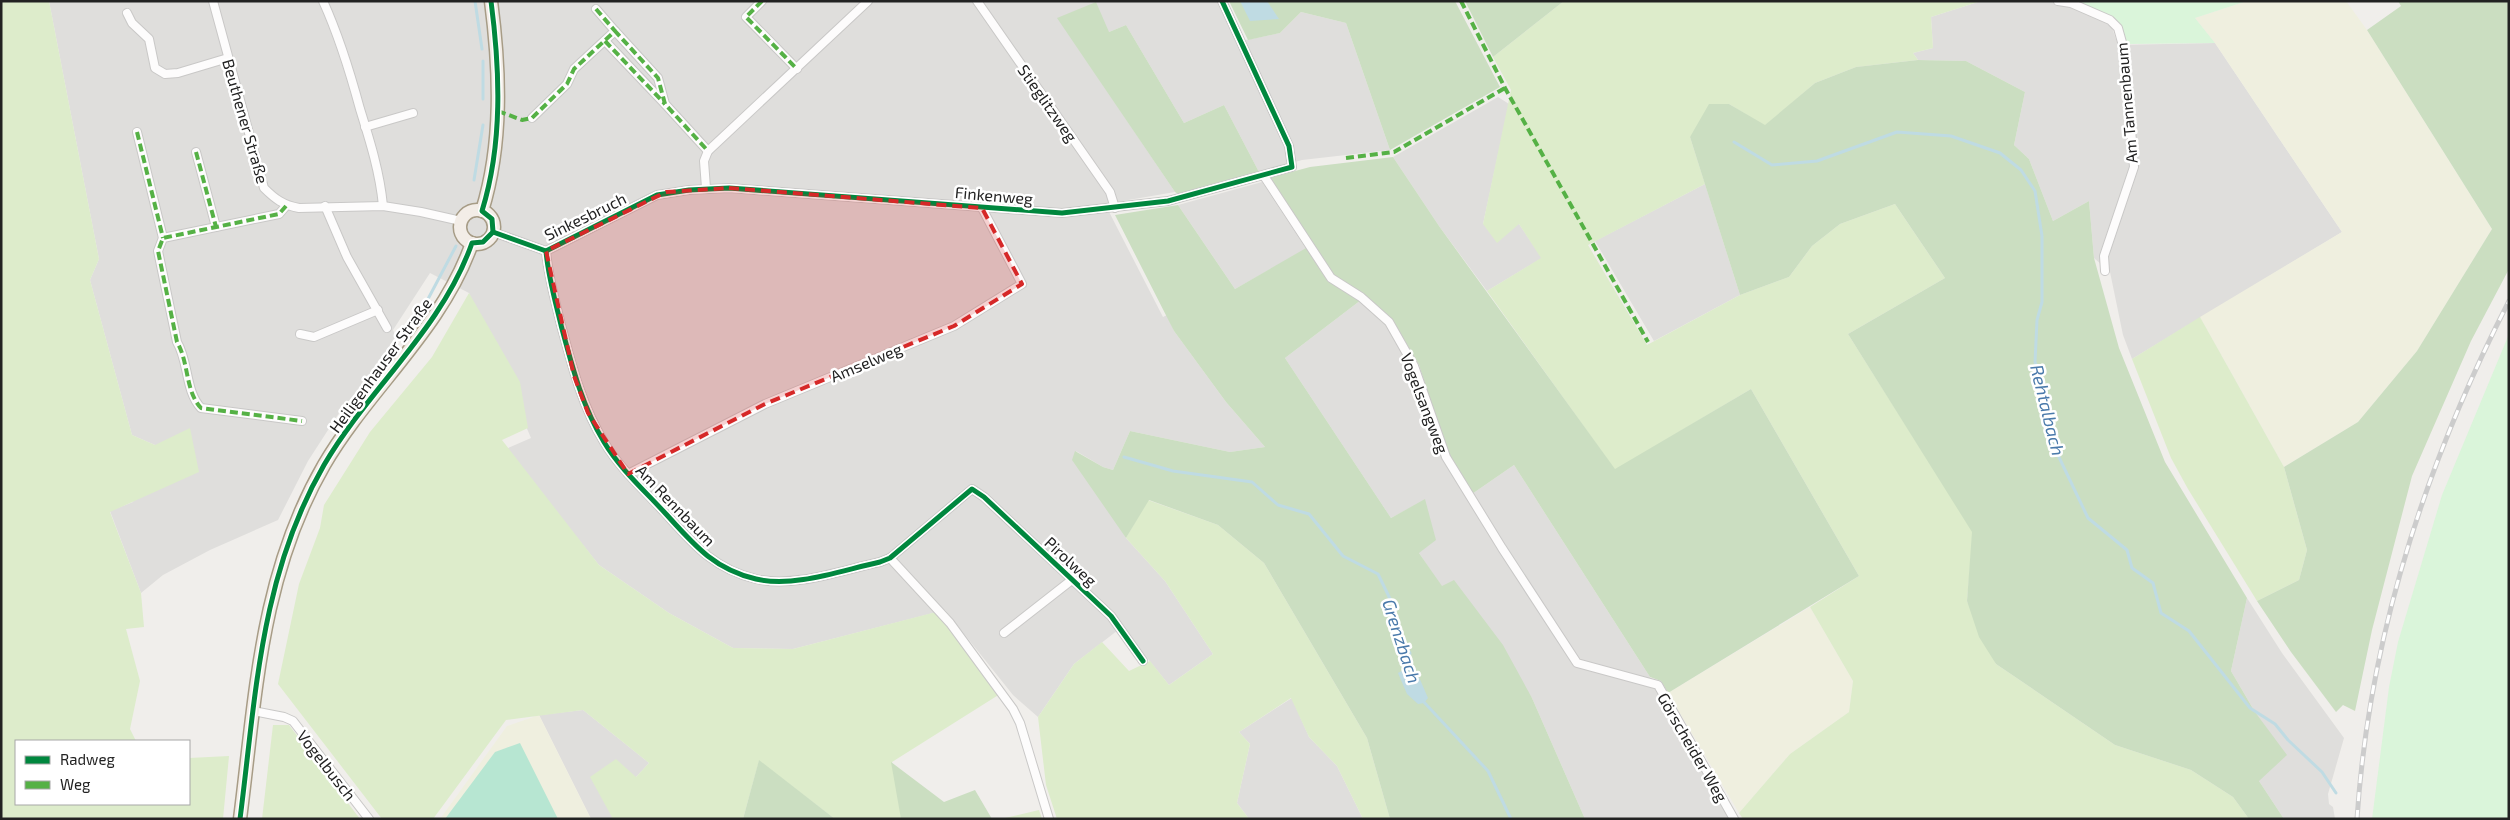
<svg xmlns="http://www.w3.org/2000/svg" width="2510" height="820" viewBox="0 0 2510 820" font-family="'Exo 2',sans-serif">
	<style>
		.residential { fill: #dfdedc }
		.farmland { fill: #efefdf }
		.grass { fill: #ddeccb }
		.forest { fill: #cbdec1 }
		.park { fill: #daf5da }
		.pitch { fill: #b7e6d2 }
		.water { fill: #bfdbe3 }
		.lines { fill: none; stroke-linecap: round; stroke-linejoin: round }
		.stream { stroke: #bfdbe3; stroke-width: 3 }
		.minor-casing { stroke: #c9c8c7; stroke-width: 10 }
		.primary-casing { stroke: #a79c86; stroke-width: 15 }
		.minor { stroke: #fdfcfc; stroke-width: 8 }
		.primary { stroke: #f3ede7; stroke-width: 12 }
		.rail-casing { stroke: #ccc; stroke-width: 5 }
		.rail { stroke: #fff; stroke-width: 3; stroke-dasharray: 9; stroke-linecap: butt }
		.quiet { stroke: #55b145; stroke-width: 4; stroke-dasharray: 8 4; stroke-linecap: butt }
		.cycleway-casing { stroke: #fff; stroke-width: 8 }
		.cycleway { stroke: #00873e; stroke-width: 5 }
		.marked { fill: #d62828; fill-opacity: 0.2; stroke: #d62828; stroke-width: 4; stroke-dasharray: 10 6; stroke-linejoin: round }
		.labels { text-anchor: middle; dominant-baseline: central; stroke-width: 5; stroke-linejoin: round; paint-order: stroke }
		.street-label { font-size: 16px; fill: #222; stroke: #fff }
		.water-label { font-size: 18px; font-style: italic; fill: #4a7aab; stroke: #fff }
	</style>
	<rect width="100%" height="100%" fill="#f0eeeb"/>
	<g class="residential">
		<polygon points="49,1 1218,1 1236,42 1280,33 1301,12 1346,23 1390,150 1302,160 1259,172 1224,105 1184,123 1126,25 1109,32 1058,18 1175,192 1105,204 1163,317 1167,315 1174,331 1226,402 1265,447 1230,452 1130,431 1113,470 1103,467 1076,451 1126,538 1165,581 1213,654 1169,685 1122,627 1074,664 1038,717 1013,695 945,610 793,649 733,648 669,613 599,565 506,449 531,438 469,293 430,273 393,330 398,341 339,413 308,461 278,520 210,550 163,575 141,593 110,511 133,502 155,445 132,435 90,280 99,259"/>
		<polygon points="1981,1 2055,2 2071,7 2098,17 2112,28 2118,45 2215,43 2342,232 2132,359 2123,335 2110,272 2094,258 2089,201 2053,221 2029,159 2014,145 2025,92 1966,61 1918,60 1913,53 1933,48 1931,17"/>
		<polygon points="1498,97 1509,104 1483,224 1519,224 1542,258 1487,291 1439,226 1393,157"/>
		<polygon points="1262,182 1306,249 1235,289 1178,205"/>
		<polygon points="1705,184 1740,295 1654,341 1595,241"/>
		<polygon points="1361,300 1386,323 1412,367 1472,494 1514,465 1650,677 1734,819 1585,819 1532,698 1453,581 1442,587 1419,553 1425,500 1391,518 1285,358"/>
		<polygon points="2247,598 2282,653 2344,738 2328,794 2329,804 2333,807 2335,819 2284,819 2259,781 2255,712 2231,671"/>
		<polygon points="1292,698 1309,737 1337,766 1363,819 1249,819 1237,803 1250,744 1239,732"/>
		<polygon points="583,710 649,763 636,777 614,819 591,819 539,715"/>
	</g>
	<g class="farmland">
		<polygon points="2247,1 2346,1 2367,30 2492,229 2417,351 2358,422 2284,467 2200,317 2342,232 2215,43 2195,18"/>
		<polygon points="1810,607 1853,681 1849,712 1790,754 1739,813 1668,693"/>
		<polygon points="539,715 591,819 440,819 507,726"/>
	</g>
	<g class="grass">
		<polygon points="1,1 49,1 99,259 90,280 132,435 155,445 190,428 199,472 110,512 141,593 144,627 126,629 140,681 130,729 136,741 16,741 16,804 189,804 189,758 229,756 223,819 1,819"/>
		<polygon points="1564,1 1981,1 1931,17 1933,48 1913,53 1918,60 1856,67 1815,83 1765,126 1729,104 1690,137 1705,184 1588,245 1647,345 1740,295 1789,277 1812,246 1840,224 1895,204 1945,278 1848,334 1973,532 1967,601 1996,664 2115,745 2191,770 2233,797 2249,819 1743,819 1739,813 1790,754 1849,712 1853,681 1810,607 1859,576 1751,389 1615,470 1487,291 1541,258 1519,224 1497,243 1483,224 1511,90 1493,57"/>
		<polygon points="469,293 520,382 528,428 502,440 599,565 669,613 733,648 793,649 936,612 945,620 1000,694 892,762 902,818 835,819 759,761 743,819 613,819 590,777 616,759 636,777 649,763 583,710 506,720 433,819 382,819 278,684 299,584 320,528 324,505 370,432 432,357"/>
		<polygon points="2200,317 2284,467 2307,550 2299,580 2257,601 2188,489 2171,458 2132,359"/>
		<polygon points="1148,500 1218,525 1264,563 1367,738 1390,819 1363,819 1337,766 1309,737 1291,698 1239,732 1250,744 1237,803 1249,819 1057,819 1046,785 1038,717 1074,664 1102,642 1129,671 1150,661 1169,685 1213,654 1165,581 1126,538"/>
		<polygon points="273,725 289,725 360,819 262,819"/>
		<polygon points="1039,810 1042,819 1001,819"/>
	</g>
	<g class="forest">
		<polygon points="1229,1 1455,1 1500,87 1390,150 1346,23 1301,12 1280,33 1248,40"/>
		<polygon points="1465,1 1564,1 1493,57"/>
		<polygon points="2398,1 2509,1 2509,269 2471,341 2412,476 2372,630 2355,711 2343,705 2336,712 2291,652 2257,601 2299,580 2307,550 2284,467 2358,422 2417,351 2492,229 2367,30 2401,6"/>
		<polygon points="1096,2 1109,32 1126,25 1184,123 1224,105 1259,172 1178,194 1175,192 1057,18"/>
		<polygon points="1918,60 1966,61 2025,92 2014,145 2029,159 2053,221 2089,201 2094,258 2119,348 2165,462 2247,598 2231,671 2255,712 2287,755 2259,781 2284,819 2249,819 2233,797 2191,770 2115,745 1996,664 1979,637 1967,601 1972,532 1848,334 1945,278 1895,204 1840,224 1812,246 1789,277 1740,295 1690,137 1709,104 1729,104 1765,125 1815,83 1856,67"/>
		<polygon points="1393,157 1439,226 1615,469 1751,389 1859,576 1668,693 1661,681 1650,677 1514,465 1472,494 1448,456 1419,365 1392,319 1364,295 1361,300 1285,358 1391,518 1425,499 1436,540 1419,553 1442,586 1454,580 1503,645 1532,698 1585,819 1390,819 1367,738 1264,563 1218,525 1149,500 1126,538 1072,460 1075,451 1103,467 1113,470 1130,431 1230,452 1265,447 1226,402 1174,331 1115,215 1178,205 1235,289 1313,244 1269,178 1310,167"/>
		<polygon points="759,760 835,819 743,819"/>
		<polygon points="891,762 944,802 975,790 992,819 901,819"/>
	</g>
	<g class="park">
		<polygon points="2073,1 2247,1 2195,18 2215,43 2128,44 2116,22"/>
		<polygon points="2509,334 2509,819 2372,819 2389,687 2398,642 2442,495"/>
	</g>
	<polygon class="pitch" points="520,743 558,819 445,819 495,752"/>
	<g class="water">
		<polygon points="1240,1 1267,1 1279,19 1250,21"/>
		<polygon points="1407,668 1415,668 1428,698 1424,703 1418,704 1407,694 1398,673"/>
	</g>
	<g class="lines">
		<g class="stream">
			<polyline points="475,1 482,49"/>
			<polyline points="483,99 483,61"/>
			<polyline points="1734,142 1772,165 1817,161 1897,132 1951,136 2000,153 2021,170 2035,191 2042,236 2042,302 2037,320 2035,362 2043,386 2057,453 2088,518 2127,550 2132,568 2153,583 2161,613 2189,631 2250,708 2275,724 2288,740 2322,772 2336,793"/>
			<polyline points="474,180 483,125"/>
			<polyline points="401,338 428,299 456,246"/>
			<polyline points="1124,457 1173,471 1252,482 1278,505 1309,514 1343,556 1378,574 1393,605 1399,637 1410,653 1407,668 1409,672"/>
			<polyline points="1422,700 1488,771 1511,819"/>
		</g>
		<defs>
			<g id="minor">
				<path d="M213,1l51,187c11,11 19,17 35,20l84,-2 38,6 40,9"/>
				<path d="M323,1c16,35 27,71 37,108 10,32 20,64 23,97"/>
				<polyline points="762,1 746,17 797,69"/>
				<polyline points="977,1 1110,192 1115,208"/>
				<polyline points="2058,1 2071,3 2110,20 2118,28 2125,53 2134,167 2104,256 2105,271"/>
				<polyline points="596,9 615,31"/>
				<polyline points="127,13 132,23 149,39 155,68 165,74 178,73 228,58"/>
				<polyline points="605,41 665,104"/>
				<polyline points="532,118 567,84 574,69 615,31 658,78 665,104 708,151"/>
				<polyline points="365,127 413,113"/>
				<polyline points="137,132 163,238"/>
				<polyline points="196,152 216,227"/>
				<polyline points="1264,176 1331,278 1361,297 1389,322 1414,366 1446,457 1502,548 1577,663 1658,685 1734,819"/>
				<polyline points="706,188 704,161 708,151 868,1"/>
				<path d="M286,206l-7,8 -116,24 -5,13 19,91c12,20 8,49 24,66l101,13"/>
				<polyline points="325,206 347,257 387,328"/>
				<polyline points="493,232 546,251 657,195 689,190 729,188 1062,213 1168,201 1292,167 1289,146 1222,1"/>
				<path d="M546,251c2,25 9,49 15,74 11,41 21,81 43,117 16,27 41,49 62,72 28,31 48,55 90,65 39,9 86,-9 124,-17l10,-4 82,-69 12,8 127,119 32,45"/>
				<polyline points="300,334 314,337 378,310"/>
				<polyline points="628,474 765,404 954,326 1022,284 982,208"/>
				<polyline points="890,558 950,623 1013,709 1020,723 1049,819"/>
				<polyline points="1004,633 1073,579"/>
				<polyline points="253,711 284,717 293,721 369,819"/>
			</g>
			<g id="primary">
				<circle cx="477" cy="227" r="17"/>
				<path d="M482,211c21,-68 18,-141 9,-210"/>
				<path d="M240,819c16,-124 20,-243 84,-354 45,-77 118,-136 148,-222"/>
			</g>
		</defs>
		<use href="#minor" class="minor-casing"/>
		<use href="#primary" class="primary-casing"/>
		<use href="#minor" class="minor"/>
		<use href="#primary" class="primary"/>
		<defs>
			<path id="rail" d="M2357,819c12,-183 69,-356 152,-518"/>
		</defs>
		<use href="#rail" class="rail-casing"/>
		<use href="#rail" class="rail"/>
		<g class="quiet">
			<polyline points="762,1 746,17 797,69"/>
			<polyline points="1461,1 1505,88 1648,342"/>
			<polyline points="596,9 615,31"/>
			<polyline points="605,41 665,104"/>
			<polyline points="498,111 522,120 532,118 567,84 574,69 615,31 658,78 665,104 708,151"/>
			<polyline points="137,132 163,238"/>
			<polyline points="196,152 216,227"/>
			<polyline points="1346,158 1394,152 1505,88"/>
			<path d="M286,206l-7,8 -116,24 -5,13 19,91c12,20 8,49 24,66l101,13"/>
		</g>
		<defs>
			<g id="cycleway">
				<polyline points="493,232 546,251 657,195 689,190 729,188 1062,213 1168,201 1292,167 1289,146 1222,1"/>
				<path d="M546,251c2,25 9,49 15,74 11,41 21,81 43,117 16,27 41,49 62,72 28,31 48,55 90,65 39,9 86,-9 124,-17l10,-4 82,-69 12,8 127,119 32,45"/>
				<path d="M240,819c16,-124 20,-243 84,-354 45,-77 118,-136 148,-222l11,-1 10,-10 -1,-13 -10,-8c21,-68 18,-141 9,-210"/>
			</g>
		</defs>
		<use href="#cycleway" class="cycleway-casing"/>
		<use href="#cycleway" class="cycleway"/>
	</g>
	<path class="marked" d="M729,188l253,20 40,76 -68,42 -189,78 -137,70 -40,-61 -14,-37 -28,-125 120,-59z"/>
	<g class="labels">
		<g class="street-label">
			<text transform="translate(1048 103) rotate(55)">Stieglitzweg</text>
			<text transform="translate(2126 103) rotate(-95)">Am Tannenbaum</text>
			<text transform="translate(246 121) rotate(74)">Beuthener Straße</text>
			<text transform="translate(994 195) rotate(5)">Finkenweg</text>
			<text transform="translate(585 216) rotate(-26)">Sinkesbruch</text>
			<text transform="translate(866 362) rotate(-23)">Amselweg</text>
			<text transform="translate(380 365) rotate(-54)">Heiligenhauser Straße</text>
			<text transform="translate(1425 403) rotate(69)">Vogelsangweg</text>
			<text transform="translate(676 505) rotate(46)">Am Rennbaum</text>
			<text transform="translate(1071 561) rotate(43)">Pirolweg</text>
			<text transform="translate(1693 747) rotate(60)">Görscheider Weg</text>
			<text transform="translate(327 765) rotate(52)">Vogelbusch</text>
		</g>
		<g class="water-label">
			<text transform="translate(2048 410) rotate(76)">Rehtalbach</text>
			<text transform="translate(1402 641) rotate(72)">Grenzbach</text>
		</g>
	</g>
	<rect width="2510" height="820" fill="none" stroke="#222222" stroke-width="5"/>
	<rect x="15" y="740" width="175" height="65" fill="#ffffff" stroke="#a7a7a7"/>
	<rect x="25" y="756" width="25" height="8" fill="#00873e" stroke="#a7a7a7"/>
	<text x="60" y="765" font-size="15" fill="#222222">Radweg</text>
	<rect x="25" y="781" width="25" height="8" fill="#55b145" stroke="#a7a7a7"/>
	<text x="60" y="790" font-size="15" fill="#222222">Weg</text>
</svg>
